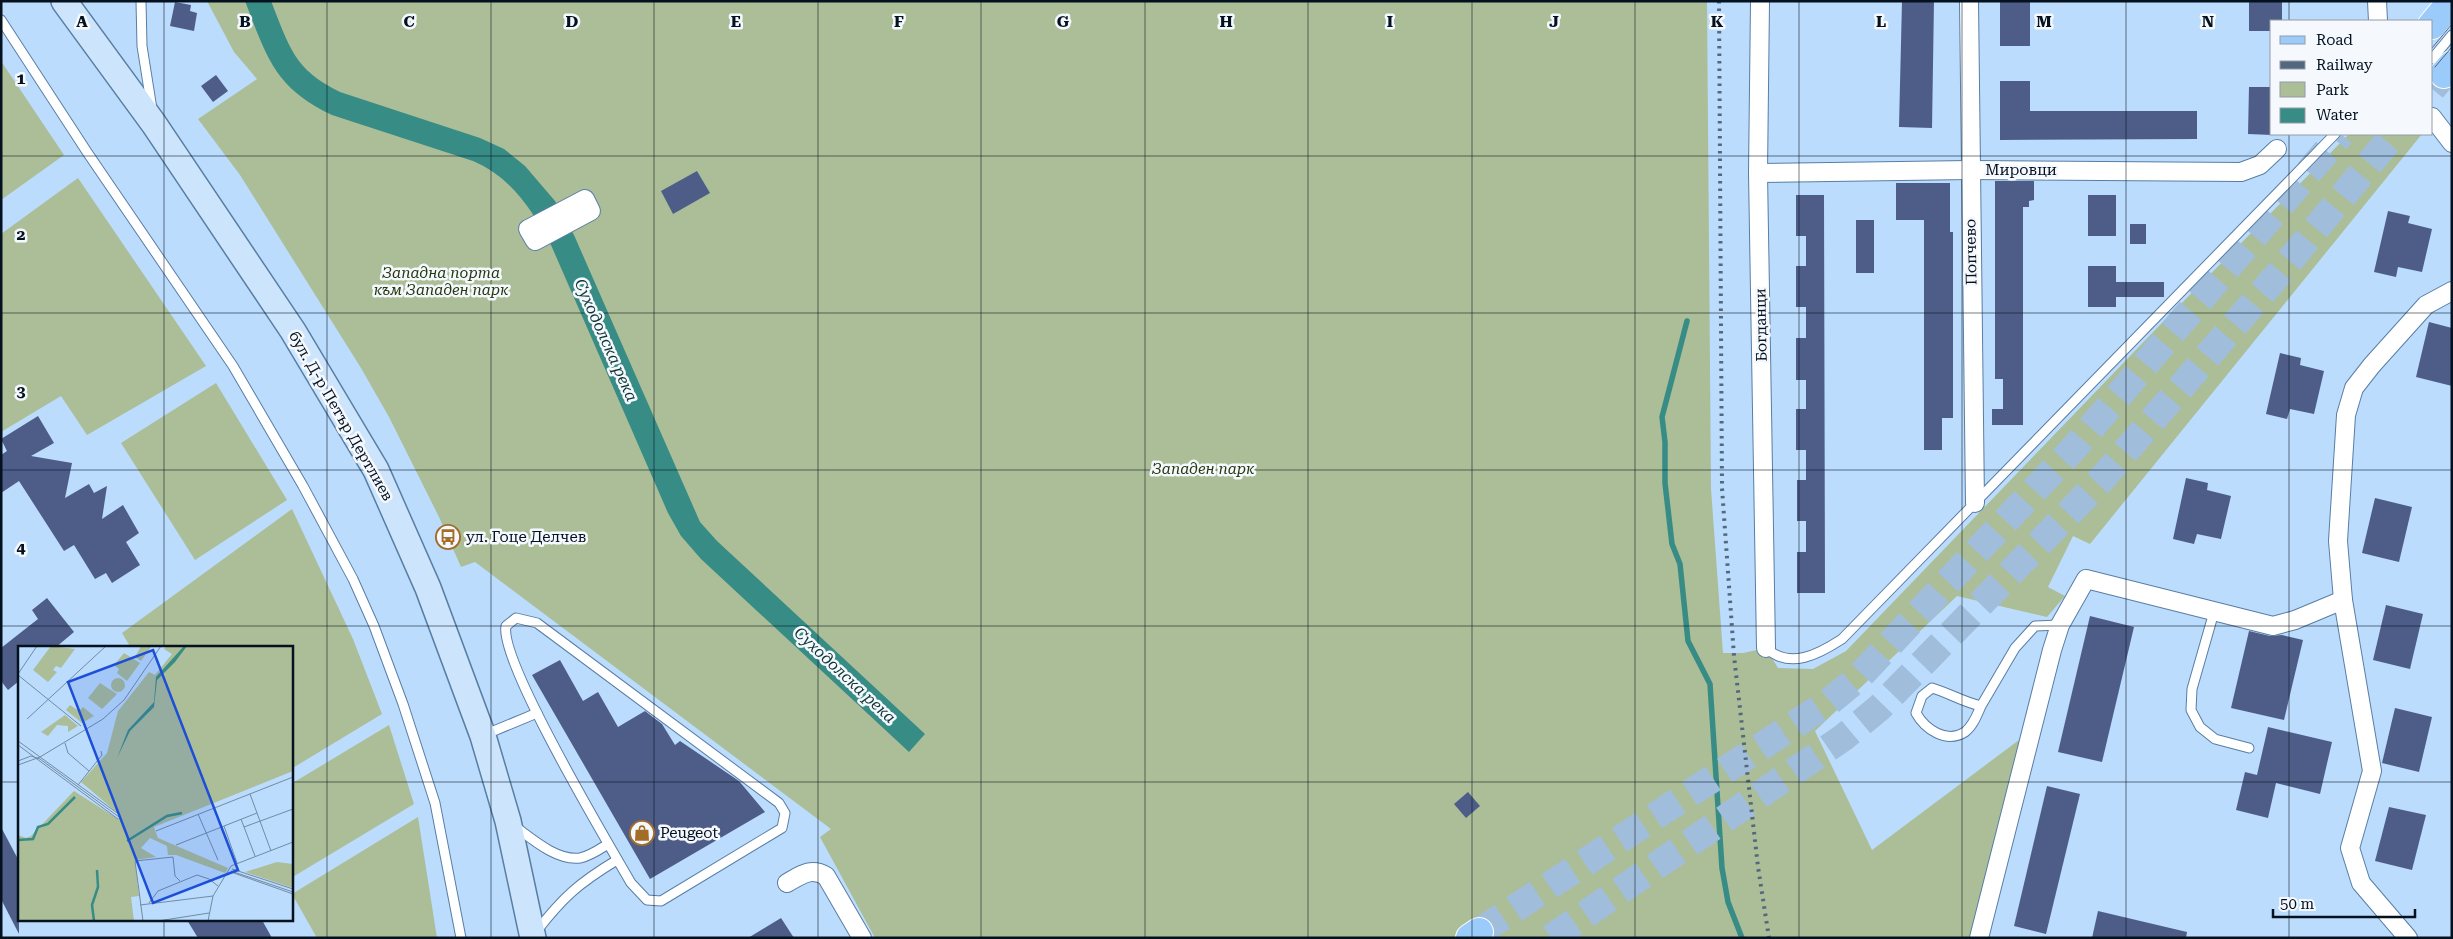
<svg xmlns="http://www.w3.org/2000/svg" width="2453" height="939" viewBox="0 0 2453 939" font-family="'Roboto Serif',serif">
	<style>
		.green { fill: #abbe97 }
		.water { fill: #388c86 }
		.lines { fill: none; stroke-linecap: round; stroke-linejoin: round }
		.stream { stroke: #388c86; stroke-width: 5.5 }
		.building { fill: #4e5d88 }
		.primary-tunnel { stroke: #a0bedc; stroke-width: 28; stroke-dasharray: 28 14; stroke-linecap: butt }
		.lane-casing { stroke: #587ea4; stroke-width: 11 }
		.street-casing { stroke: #587ea4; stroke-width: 20 }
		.secondary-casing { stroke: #587ea4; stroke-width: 28 }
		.primary-casing { stroke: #fff; stroke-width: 30 }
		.lane { stroke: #fff; stroke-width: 9 }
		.street { stroke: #fff; stroke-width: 18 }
		.secondary { stroke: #cde5fc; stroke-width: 25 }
		.primary { stroke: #9acbfa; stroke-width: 28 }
		.tram { stroke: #53687e; stroke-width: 1 }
		.rail { stroke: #53687e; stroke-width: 4; stroke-dasharray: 2.5 5; stroke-linecap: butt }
		.grid { fill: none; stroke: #04111f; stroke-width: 1; stroke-opacity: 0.55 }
		.labels { text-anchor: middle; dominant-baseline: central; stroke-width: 5; stroke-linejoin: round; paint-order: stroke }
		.street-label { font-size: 15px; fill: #04111f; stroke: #f5f9fe }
		.park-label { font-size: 15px; font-style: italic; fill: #273810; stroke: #f5f9fe }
		.poi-label { font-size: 15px; fill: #04111f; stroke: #f5f9fe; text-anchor: start }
		.water-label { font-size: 16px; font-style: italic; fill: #0d3533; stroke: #f5f9fe }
		.inset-river { fill: none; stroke: #388c86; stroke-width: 2.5 }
		.inset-road { fill: none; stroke: #728ba4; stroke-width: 1 }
		.view { fill: #1d4ed8; fill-opacity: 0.15; stroke: #1d4ed8; stroke-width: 2.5 }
		.inset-edge { fill: none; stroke: #04111f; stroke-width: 2.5 }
		.grid-label { font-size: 16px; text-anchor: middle; font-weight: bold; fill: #04111f; stroke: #f5f9fe; stroke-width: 5; stroke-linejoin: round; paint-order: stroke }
	</style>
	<rect width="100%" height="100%" fill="#bbdcfd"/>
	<g class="green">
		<polygon points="207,1 1707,1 1711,489 1723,653 1743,653 1766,648 1778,668 1813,669 1846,651 2158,327 2349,134 2422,134 2090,544 2073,536 2048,587 2065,596 2047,617 1957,596 1815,731 1872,850 2019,740 1978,938 1483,938 1474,926 1456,938 875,938 820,837 831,829 475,562 461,567 439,517 389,417 361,368 240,175 198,119 257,79 234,52"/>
		<polygon points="1,61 64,155 1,200"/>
		<polygon points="78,178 206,366 87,435 61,396 1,432 1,234"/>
		<polygon points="216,383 287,500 195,560 121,443"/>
		<polygon points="292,509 353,639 382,714 291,769 291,648 131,648 122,633"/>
		<polygon points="389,725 414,804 291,878 291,784"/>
		<polygon points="418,817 437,938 317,938 292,894"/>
	</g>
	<path class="water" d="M245,1h26c18,45 23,69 69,91l140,46 24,11 21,17 30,35 19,34 126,287 17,19 208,193 -16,18 -208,-193 -20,-23 -13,-23 -117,-268c-19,-35 -40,-68 -78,-84l-141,-46c-57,-27 -65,-57 -87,-114z"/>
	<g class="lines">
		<polyline class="stream" points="1687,321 1662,417 1665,442 1665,483 1672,544 1680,564 1688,641 1710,684 1722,868 1728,902 1742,938"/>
	</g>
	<g class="building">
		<polygon points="1902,1 1934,1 1932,128 1899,127"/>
		<rect x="2000" y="1" width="30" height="45"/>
		<polygon points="2249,1 2282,1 2282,21 2272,21 2272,31 2249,31"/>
		<polygon points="175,2 191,5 190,11 197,13 194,31 170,26"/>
		<polygon points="216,75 228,91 213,102 201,86"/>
		<polygon points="2000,81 2030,81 2030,111 2197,111 2197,139 2000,140"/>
		<polygon points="2249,87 2272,87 2272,135 2248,134"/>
		<polygon points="697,171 710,193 673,214 661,191"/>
		<polygon points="1995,181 2034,181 2034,200 2029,201 2029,207 2023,207 2023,425 1992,425 1992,409 2003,409 2003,379 1995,379"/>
		<polygon points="1896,183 1950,183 1950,232 1953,232 1953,418 1942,418 1942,450 1924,450 1924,220 1896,220"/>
		<polygon points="1796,195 1824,195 1825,593 1797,593 1797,552 1806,552 1806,521 1797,521 1797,480 1806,480 1806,450 1796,450 1796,409 1806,409 1806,380 1796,380 1796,338 1806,338 1806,307 1796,307 1796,266 1806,266 1806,236 1796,236"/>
		<rect x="2088" y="195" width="28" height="41"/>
		<polygon points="2388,211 2410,216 2408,223 2432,229 2422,272 2398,267 2396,277 2374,272"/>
		<rect x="1856" y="220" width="18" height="53"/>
		<rect x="2130" y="224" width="16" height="20"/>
		<polygon points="2088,266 2116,266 2116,282 2164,282 2164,297 2116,297 2116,307 2088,307"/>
		<polygon points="2429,322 2452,328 2452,386 2416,377"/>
		<polygon points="2280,353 2301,358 2300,365 2324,371 2314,414 2290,409 2287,419 2266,414"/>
		<polygon points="38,416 54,443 31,456 72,463 65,498 89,484 94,493 107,486 102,519 123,505 139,533 126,542 140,565 112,583 106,573 95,579 74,545 64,551 19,481 1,493 1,455 7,451 1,439"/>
		<polygon points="2186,478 2208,483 2207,490 2231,496 2221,539 2197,534 2194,544 2173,539"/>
		<polygon points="2375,498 2412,507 2399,562 2362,553"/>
		<polygon points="47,598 74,632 55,648 19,648 19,681 8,690 1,681 1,648 38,619 32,610"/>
		<polygon points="2386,605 2423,614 2410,669 2373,660"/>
		<polygon points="2090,616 2134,627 2102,762 2058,752"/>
		<polygon points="2249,631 2270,636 2282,635 2303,640 2284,720 2231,708"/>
		<polygon points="560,660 583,701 598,692 618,727 645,711 662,724 675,745 680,741 739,781 765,812 650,879 532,675"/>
		<polygon points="2395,708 2432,717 2419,772 2382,763"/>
		<polygon points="2268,727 2332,742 2320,794 2276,783 2268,818 2236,810 2245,772 2257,775"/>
		<polygon points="2047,786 2080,794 2046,934 2014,926"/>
		<polygon points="1468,792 1480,806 1466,818 1454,804"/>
		<polygon points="2389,807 2426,815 2412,870 2375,861"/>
		<polygon points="1,827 19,861 19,934 1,899"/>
		<polygon points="2098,911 2187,932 2186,938 2092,938"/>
		<polygon points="781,918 794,938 748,938"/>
		<polygon points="187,920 262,920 272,938 198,938"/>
	</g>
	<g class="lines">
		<g class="primary-tunnel">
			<polyline points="2432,89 2444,74"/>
			<polyline points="1479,932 1829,702 1857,679 2074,448 2341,134"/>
			<polyline points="1551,938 1844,737 1879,708 2100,481 2281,271 2394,134"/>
		</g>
		<defs>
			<g id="lane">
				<polyline points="141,1 142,46 152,109"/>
				<polyline points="1,20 87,152 233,366 303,486 353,579 374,626 403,704 435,803 461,938"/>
				<polyline points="2432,59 2452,35"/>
				<polyline points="2214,612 2192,689 2191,710 2200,727 2215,739 2249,748"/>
				<path d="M516,618l21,5 242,180 6,10 -3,15 -121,73 -14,-1 -16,-17c-23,-40 -132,-222 -125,-257z"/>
				<path d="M1766,648c24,22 53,6 76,-9l493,-505"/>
				<path d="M1981,706c-4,9 -8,20 -16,26 -19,12 -40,-3 -49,-19l6,-17 10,-8c17,5 31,14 49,18l34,-58 20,-22 25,-1"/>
				<polyline points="484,735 537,713"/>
				<path d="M513,825c18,13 43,36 67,33 10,-2 20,-9 28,-14"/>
				<path d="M536,932c27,-35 43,-49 81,-72"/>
			</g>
			<g id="street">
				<polyline points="1760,1 1758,173 1766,648"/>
				<polyline points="1969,1 1975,503"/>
				<polyline points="2377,1 2378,21"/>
				<polyline points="2432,117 2452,143"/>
				<polyline points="1758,173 1970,170 2241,172 2260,165 2277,149"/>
				<polygon points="585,199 591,211 535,241 528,229"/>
				<path d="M787,883c14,-8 24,-16 39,-7l36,62"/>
				<polyline points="1979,938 2052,650 2060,625 2086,579 2273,626 2295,620 2343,600"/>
				<polyline points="2408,938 2361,883 2350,848 2372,771 2343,600 2338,541 2346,415 2354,388 2372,365 2426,305 2452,291"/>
			</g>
			<polyline id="secondary" points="64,1 154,124 293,331 376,470 428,588 483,736 508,821 533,938"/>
			<g id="primary">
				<polyline points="2432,25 2452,1"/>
				<polyline points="2444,74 2452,65"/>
				<polyline points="1470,938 1479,932"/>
			</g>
		</defs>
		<use href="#lane" class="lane-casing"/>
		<use href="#street" class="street-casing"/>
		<use href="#secondary" class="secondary-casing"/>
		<use href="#primary" class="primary-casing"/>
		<use href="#lane" class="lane"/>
		<use href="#street" class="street"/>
		<use href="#secondary" class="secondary"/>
		<use href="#primary" class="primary"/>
		<g class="tram">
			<polyline points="2432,48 2452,24"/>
			<polyline points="2435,67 2452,47"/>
		</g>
		<polyline class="rail" points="1719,1 1722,488 1734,656 1758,867 1769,938"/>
	</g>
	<path class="grid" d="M164,1v647M327,1v937M491,1v937M654,1v937M818,1v937M981,1v937M1145,1v937M1308,1v937M1472,1v937M1635,1v937M1799,1v937M1962,1v937M2126,1v937M2289,1v20M2289,134v804M1,156h2451M1,313h2451M1,470h2451M1,626h2451M1,782h18M291,782h2161M164,920v18"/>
	<defs>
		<symbol id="bus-ring" viewBox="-11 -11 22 22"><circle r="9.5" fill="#f5f9fe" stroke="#a36d28" stroke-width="1.5"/><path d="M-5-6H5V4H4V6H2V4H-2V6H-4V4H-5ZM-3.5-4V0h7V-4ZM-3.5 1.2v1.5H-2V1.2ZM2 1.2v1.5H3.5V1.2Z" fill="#a36d28"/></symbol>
		<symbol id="shop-ring" viewBox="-11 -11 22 22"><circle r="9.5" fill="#f5f9fe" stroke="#a36d28" stroke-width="1.5"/><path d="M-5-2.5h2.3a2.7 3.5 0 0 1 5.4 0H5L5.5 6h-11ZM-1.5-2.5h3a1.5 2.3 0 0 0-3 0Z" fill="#a36d28"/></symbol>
	</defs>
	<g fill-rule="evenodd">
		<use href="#bus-ring" x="434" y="523" width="28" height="28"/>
		<use href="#shop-ring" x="628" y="819" width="28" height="28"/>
	</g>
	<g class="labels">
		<g class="street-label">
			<text x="2021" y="170">Мировци</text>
			<text transform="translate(1971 252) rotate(-91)">Попчево</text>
			<text transform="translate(1761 325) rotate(-91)">Богданци</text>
			<text transform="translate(341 416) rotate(60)">бул. Д-р Петър Дертлиев</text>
		</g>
		<g class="park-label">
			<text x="441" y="273">Западна порта<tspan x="441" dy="17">към Западен парк</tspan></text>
			<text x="1203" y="469">Западен парк</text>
		</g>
		<g class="poi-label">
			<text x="466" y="537">ул. Гоце Делчев</text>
			<text x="660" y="833">Peugeot</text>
		</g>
		<g class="water-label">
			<text transform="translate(606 340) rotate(66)">Суходолска река</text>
			<text transform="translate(845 675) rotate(43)">Суходолска река</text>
		</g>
	</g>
	<g transform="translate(18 646)">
		<rect width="275" height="275" fill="#bbdcfd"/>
		<path d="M33,0l24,3 -14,19 -5,-2 -3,4 4,2 -9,10 -15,-12zM123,0l10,1 -10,14 -6,-4zM148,0h127v125l-139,56 4,11 70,30 -3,5 -49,-18h-8l-1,-9 -17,-8 -9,10 15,9 -21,3 4,36 -8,1 3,24h-116v-86l8,3 5,-2 43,-45 44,28 2,-4 -39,-33 26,-29 11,-42 31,-39 6,3 17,-21 -8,-5zM106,7l16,10 -13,18 -10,-8 2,-4 -5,-4zM93 39a7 7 0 1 1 14 0a7 7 0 1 1-14 0ZM82,37l17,11 -15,15 -14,-11zM52,59l9,6 4,-4 11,9 -12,7 -16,-13zM47,69l13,11 -10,6v-6l-11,-1 -9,11 -7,-4zM259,216l16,2v24l-48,-16z" fill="#abbe97"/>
		<path d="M166,0h3l-12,16 -18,18 -3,27 -24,24 -13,27 11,-28 26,-28 2,-25z" fill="#388c86"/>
		<path class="inset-river" d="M0,194l15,-1 5,-12 10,-3 27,-27M109,195l40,-25 15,-3M76,275l-2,-16 6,-18 -1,-17"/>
		<path class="inset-road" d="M0,28l19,-28M0,29l63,51M9,73l79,-73M0,95l102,74M47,97l3,10 21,18M0,99l100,74M0,115l13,-5 9,3 79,58M0,119l22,-8 63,-38 21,-19 37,-54M60,139l24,-30 -1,-4M232,148l21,57M180,168l20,46M223,173l14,37M206,180l13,37M226,181l49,-18M138,185l137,-54M158,199l81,-32M214,223l61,20M213,225l62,21M213,226l62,22M131,257l9,-12 39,-16 12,4 9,7M122,259l73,-9M125,275l-8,-60 38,-4 2,19 5,5M140,275l51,-8M190,275l5,-25 18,-30 62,-24"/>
		<path class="view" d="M135,4l85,220 -85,33 -85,-221z"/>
		<rect width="275" height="275" class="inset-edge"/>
	</g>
	<g class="grid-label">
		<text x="82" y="27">A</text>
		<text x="245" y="27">B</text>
		<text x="409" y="27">C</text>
		<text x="572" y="27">D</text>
		<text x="736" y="27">E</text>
		<text x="899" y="27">F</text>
		<text x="1063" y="27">G</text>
		<text x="1226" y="27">H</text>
		<text x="1390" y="27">I</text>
		<text x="1554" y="27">J</text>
		<text x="1717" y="27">K</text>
		<text x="1881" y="27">L</text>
		<text x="2044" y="27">M</text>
		<text x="2208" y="27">N</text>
		<text x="21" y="84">1</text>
		<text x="21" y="240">2</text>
		<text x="21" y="397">3</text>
		<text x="21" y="553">4</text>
	</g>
	<rect width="2453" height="939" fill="none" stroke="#04111f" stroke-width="5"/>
	<rect x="2270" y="20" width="162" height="115" fill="#f5f9fe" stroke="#959ca5"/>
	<rect x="2280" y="36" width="25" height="8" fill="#9acbfa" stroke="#959ca5"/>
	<text x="2316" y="45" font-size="15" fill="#04111f">Road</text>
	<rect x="2280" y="61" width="25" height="8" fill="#53687e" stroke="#959ca5"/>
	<text x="2316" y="70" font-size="15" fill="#04111f">Railway</text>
	<rect x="2280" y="82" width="25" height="15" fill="#abbe97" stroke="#959ca5"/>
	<text x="2316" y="95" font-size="15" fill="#04111f">Park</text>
	<rect x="2280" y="108" width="25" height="15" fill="#388c86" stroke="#959ca5"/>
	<text x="2316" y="120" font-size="15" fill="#04111f">Water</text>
	<path d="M2273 909v8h142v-8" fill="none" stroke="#04111f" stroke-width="2.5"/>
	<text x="2280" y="909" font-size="15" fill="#04111f" stroke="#f5f9fe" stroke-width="4" paint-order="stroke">50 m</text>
</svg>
